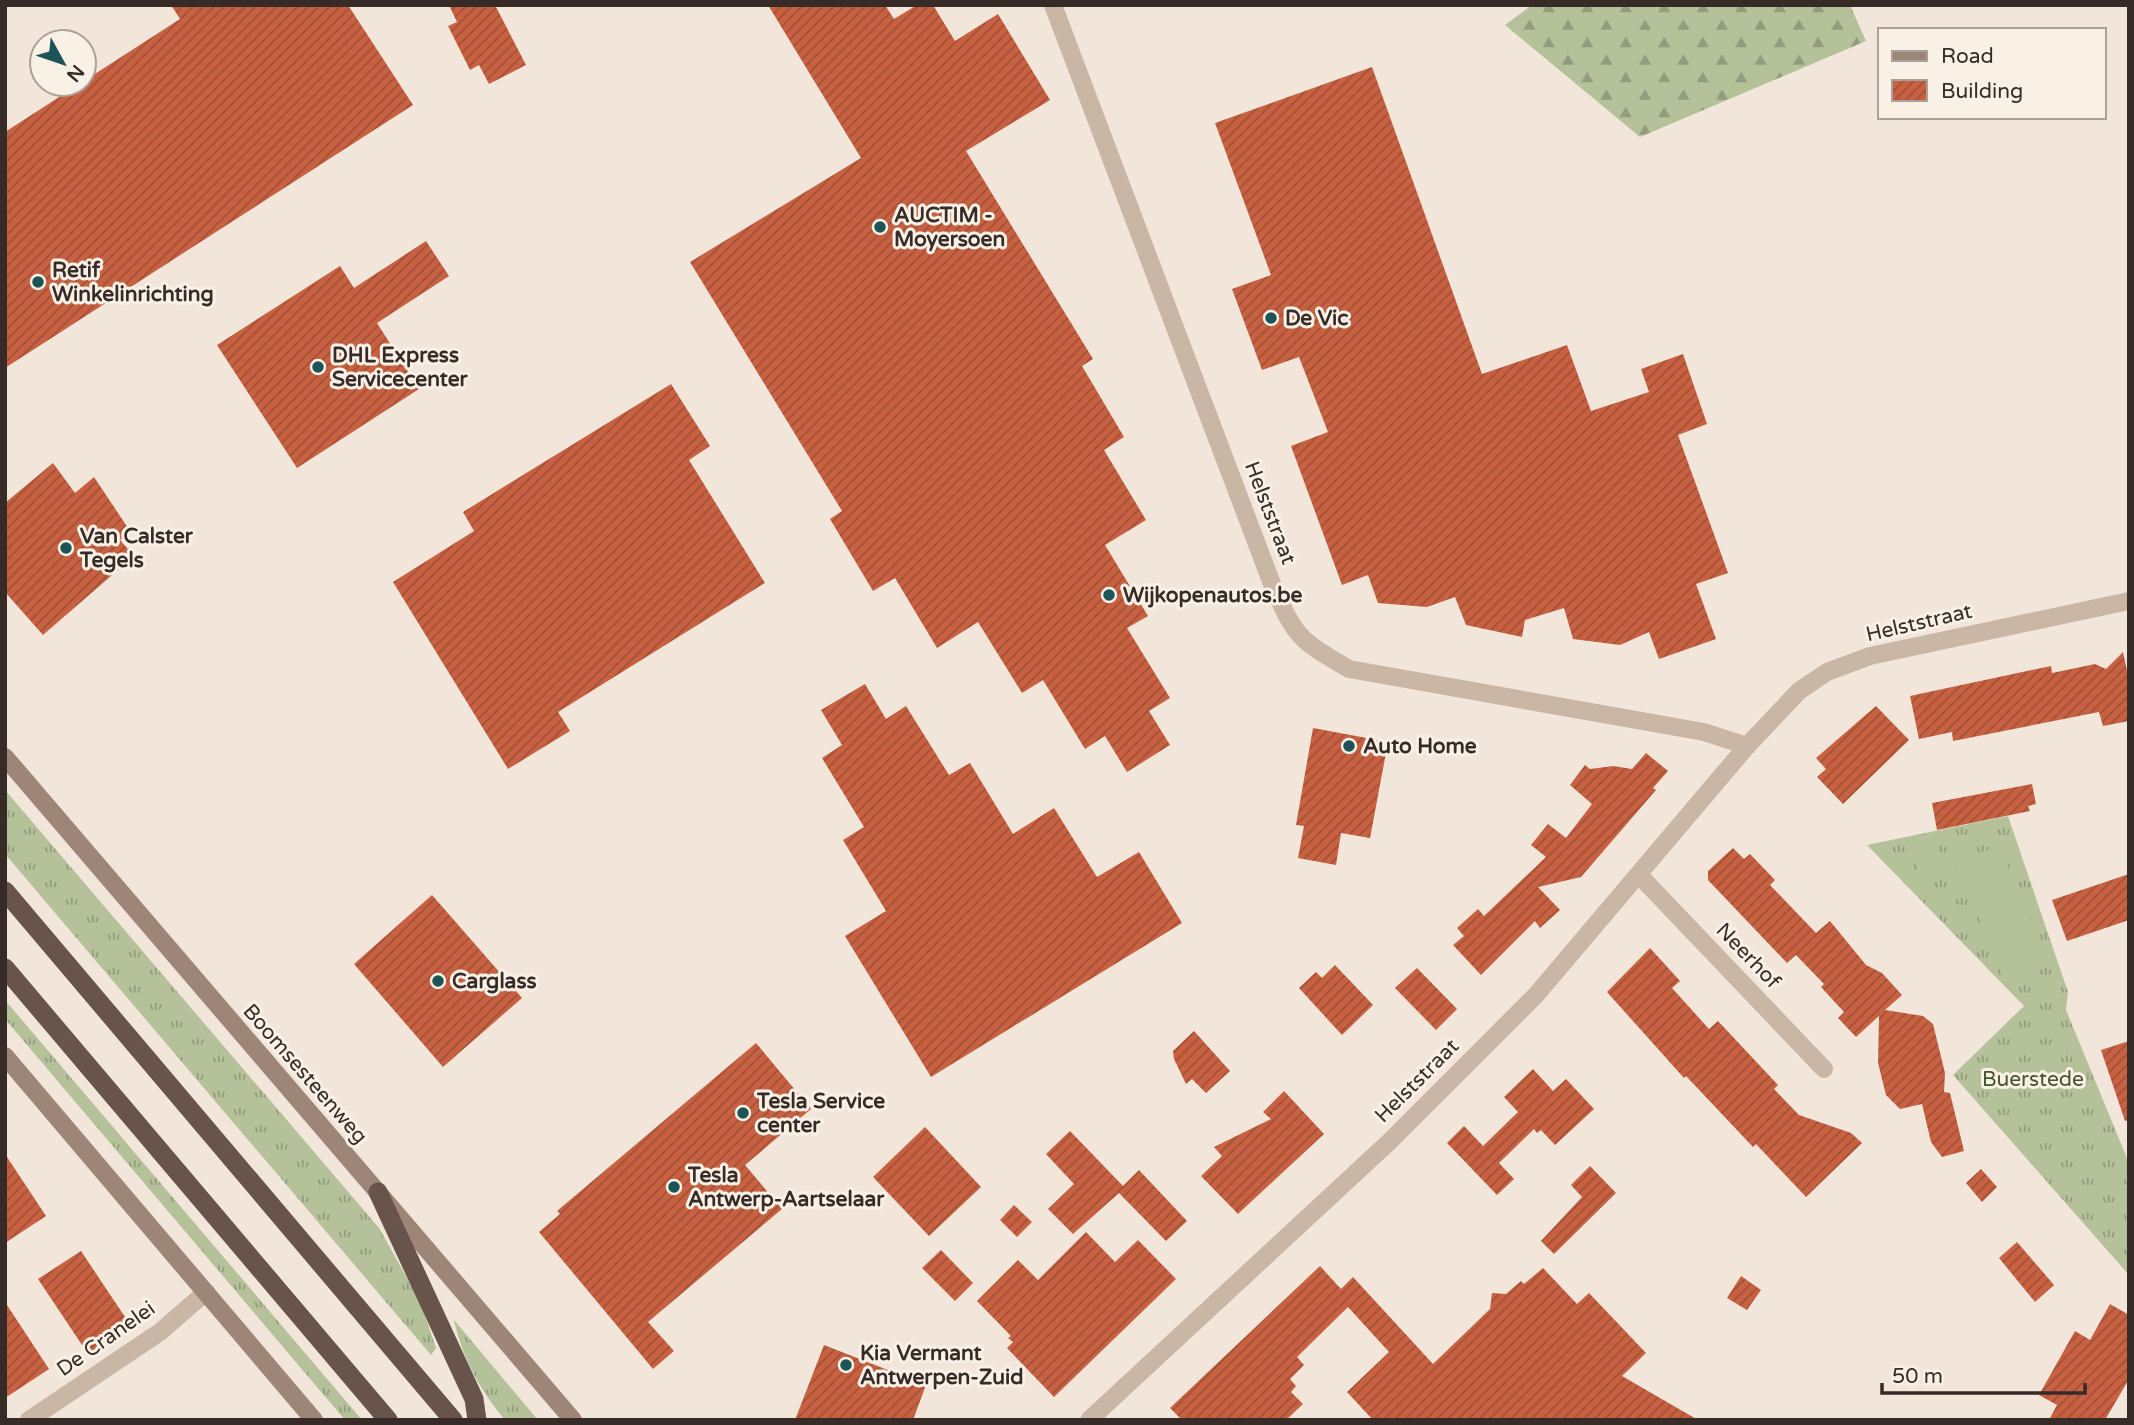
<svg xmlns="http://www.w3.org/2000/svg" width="2134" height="1425" viewBox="0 0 2134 1425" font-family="'Varela Round',sans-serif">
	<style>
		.grass { fill: url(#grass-tufts) }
		.forest { fill: url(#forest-firs) }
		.pitch { fill: #b4c199 }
		.building { fill: url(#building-hatch) }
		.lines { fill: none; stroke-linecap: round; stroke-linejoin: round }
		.minor { stroke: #cab6a5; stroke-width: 18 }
		.tertiary { stroke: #cab6a5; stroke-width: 18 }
		.secondary { stroke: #9d8577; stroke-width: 18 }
		.trunk { stroke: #68544a; stroke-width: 19 }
		.poi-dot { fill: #1c5457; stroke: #f9f0e6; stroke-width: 2.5 }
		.labels { text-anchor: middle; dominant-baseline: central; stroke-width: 6; stroke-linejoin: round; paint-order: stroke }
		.poi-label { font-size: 21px; font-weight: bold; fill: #362b27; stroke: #f9f0e6; text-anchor: start }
		.street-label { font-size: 21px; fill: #362b27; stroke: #f9f0e6 }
		.park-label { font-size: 21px; fill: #45542a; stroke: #f9f0e6 }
	</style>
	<defs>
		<pattern id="grass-tufts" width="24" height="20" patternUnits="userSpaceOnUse" patternTransform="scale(1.75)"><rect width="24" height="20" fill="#b4c199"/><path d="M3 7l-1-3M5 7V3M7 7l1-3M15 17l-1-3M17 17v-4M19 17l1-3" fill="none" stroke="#939d7d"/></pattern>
		<pattern id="forest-firs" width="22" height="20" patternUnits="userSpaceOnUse" patternTransform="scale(1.75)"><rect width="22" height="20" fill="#b4c199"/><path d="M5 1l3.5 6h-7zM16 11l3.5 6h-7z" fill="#939d7d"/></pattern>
		<pattern id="building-hatch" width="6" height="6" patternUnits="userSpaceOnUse" patternTransform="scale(1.75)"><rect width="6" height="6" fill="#c76142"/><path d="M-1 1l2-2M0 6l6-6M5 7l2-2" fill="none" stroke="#a25037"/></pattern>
	</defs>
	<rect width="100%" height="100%" fill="#f2e6da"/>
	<g class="grass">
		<polygon points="5,790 379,1228 420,1301 436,1348 431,1355 5,854"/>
		<polygon points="2008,816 2068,992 2066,1010 2129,1163 2129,1275 1953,1075 2024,1006 1867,845"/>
		<polygon points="5,1000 362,1420 345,1420 5,1019"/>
		<path d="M454,1320l84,100h-33c-26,-31 -42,-61 -51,-100z"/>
	</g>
	<polygon class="forest" points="1532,5 1850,5 1866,41 1640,137 1505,25"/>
	<g class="pitch">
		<polygon points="1998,845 2048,961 2005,979 1955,864"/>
		<polygon points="1939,847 1940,870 1917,871 1916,848"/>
	</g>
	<g class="building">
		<polygon points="171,5 348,5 413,105 5,368 5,132 180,19"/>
		<polygon points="449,5 495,5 526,65 489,84 479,65 470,70 448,26 457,22"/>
		<polygon points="768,5 885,5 894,19 917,5 933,5 955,41 998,14 1050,100 966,151 1093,359 1082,366 1124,437 1104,450 1146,520 1105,545 1148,616 1127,628 1170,698 1149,711 1170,745 1127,772 1105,736 1085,749 1043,680 1022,693 978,622 937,648 895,578 873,591 830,519 842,511 690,262 861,158"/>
		<polygon points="1372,67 1482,374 1567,345 1591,411 1649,392 1641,369 1683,354 1707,424 1678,435 1728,573 1696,584 1716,639 1659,659 1649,632 1620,645 1573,639 1564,608 1525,620 1522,637 1466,625 1455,597 1427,607 1378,603 1368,575 1342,585 1291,446 1328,432 1299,357 1262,370 1232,289 1271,275 1215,123"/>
		<polygon points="426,241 449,276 377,323 419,389 297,468 217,345 340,266 354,288"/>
		<polygon points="671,384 710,446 689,460 765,583 558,712 570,731 508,769 393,582 474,531 463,512"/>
		<polygon points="53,463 75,493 94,477 130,531 120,540 134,556 43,635 5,592 5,503"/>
		<polygon points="2123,652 2129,680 2129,721 2103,726 2099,712 1953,741 1952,732 1919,739 1910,696 2051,666 2052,673 2095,664 2106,669"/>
		<polygon points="865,684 886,719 906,706 949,775 970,763 1013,834 1054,808 1097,877 1139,852 1182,923 931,1077 845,936 886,911 843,840 864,827 822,758 842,745 821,710"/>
		<polygon points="1876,706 1909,740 1843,804 1817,777 1826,769 1816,758"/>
		<polygon points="1313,728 1388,742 1370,838 1341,833 1336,865 1298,858 1304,826 1296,825"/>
		<polygon points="1646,753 1668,771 1653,788 1656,790 1581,877 1538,887 1560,910 1540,928 1535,921 1481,975 1453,945 1464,936 1457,928 1478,909 1484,916 1546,857 1531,845 1548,824 1566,838 1592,804 1570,785 1585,765 1590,769 1613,766 1632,769"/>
		<polygon points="2032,784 2036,804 2028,806 2030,811 1937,830 1932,803"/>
		<polygon points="1733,848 1744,859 1750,854 1775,880 1770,885 1816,933 1830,921 1866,965 1882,973 1902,995 1885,1010 1923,1016 1933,1024 1945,1073 1944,1092 1950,1093 1964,1151 1942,1157 1931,1142 1922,1104 1900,1109 1886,1095 1878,1063 1879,1016 1856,1037 1838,1018 1844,1012 1821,987 1824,984 1796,955 1787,963 1708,880 1708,871"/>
		<polygon points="2129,874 2129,920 2067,941 2052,900"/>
		<polygon points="432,895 522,998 443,1067 354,964"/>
		<polygon points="1650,948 1680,981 1672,988 1709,1029 1718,1021 1778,1085 1774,1089 1799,1115 1851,1133 1862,1143 1806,1197 1756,1144 1753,1147 1686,1076 1684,1078 1607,992"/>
		<polygon points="1335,965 1373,1005 1342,1035 1299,988 1316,972 1322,978"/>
		<polygon points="1417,968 1457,1009 1436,1030 1395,988"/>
		<polygon points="1194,1031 1230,1071 1206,1093 1192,1079 1186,1084 1174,1059 1173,1051"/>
		<polygon points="2129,1041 2129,1120 2125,1121 2101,1050"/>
		<polygon points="756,1043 811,1109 745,1165 782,1209 648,1322 674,1351 653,1369 539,1232 560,1214 557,1211"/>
		<polygon points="1533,1069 1553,1091 1566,1079 1594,1109 1555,1145 1541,1130 1537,1133 1534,1129 1499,1163 1514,1179 1497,1195 1447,1143 1464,1126 1483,1146 1518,1112 1504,1097"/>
		<polygon points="1284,1091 1324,1134 1238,1214 1201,1176 1222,1156 1214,1147 1271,1119 1263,1112"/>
		<polygon points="925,1127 981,1187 929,1236 873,1177"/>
		<polygon points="1070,1131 1123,1186 1139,1170 1187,1221 1166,1241 1119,1193 1073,1234 1048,1209 1074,1184 1046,1154"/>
		<polygon points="5,1154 46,1216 5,1243"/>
		<polygon points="1590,1166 1616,1193 1554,1254 1541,1241 1582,1197 1571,1185"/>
		<polygon points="1981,1169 1997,1187 1982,1202 1966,1183"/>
		<polygon points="1014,1205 1032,1222 1017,1237 1000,1220"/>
		<polygon points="1086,1232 1115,1262 1138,1240 1176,1279 1054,1397 1007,1348 1013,1342 1008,1338 1011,1336 977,1301 1018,1260 1038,1280"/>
		<polygon points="2017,1242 2054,1285 2035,1302 1999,1258"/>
		<polygon points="941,1250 973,1283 955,1301 922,1268"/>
		<polygon points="81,1251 133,1329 90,1357 38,1279"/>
		<polygon points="1320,1266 1341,1289 1353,1277 1433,1364 1490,1309 1492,1293 1506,1294 1521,1281 1524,1284 1543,1268 1577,1304 1589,1293 1646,1353 1622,1376 1698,1420 1373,1420 1347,1392 1389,1352 1348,1307 1297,1357 1304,1365 1290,1379 1296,1386 1291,1392 1303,1404 1286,1420 1182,1420 1170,1408"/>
		<polygon points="1741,1276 1761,1290 1747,1310 1727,1298"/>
		<polygon points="5,1302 49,1369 5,1398"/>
		<polygon points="2110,1304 2129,1315 2129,1379 2105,1420 2049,1420 2057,1405 2039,1395 2075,1331 2090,1340"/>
		<polygon points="824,1345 926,1385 913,1420 795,1420"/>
	</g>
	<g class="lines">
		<g class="minor">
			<path d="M1053,5l219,579c24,54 26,55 77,85l355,63 43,14"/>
			<polyline points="1639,875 1824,1069"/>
			<polyline points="29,1420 160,1332 206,1292"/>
		</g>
		<polyline class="tertiary" points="1089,1420 1389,1142 1536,995 1747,746 1799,691 1827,672 1870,656 2129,601"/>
		<g class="secondary">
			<polyline points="5,757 573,1420"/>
			<polyline points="5,1056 314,1420"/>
		</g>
		<g class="trunk">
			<polyline points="5,891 453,1420"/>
			<polyline points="5,968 388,1420"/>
			<polyline points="378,1192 474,1399 477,1420"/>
		</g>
	</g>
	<g class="poi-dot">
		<circle cx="880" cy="227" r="7"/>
		<circle cx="38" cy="282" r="7"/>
		<circle cx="1271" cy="318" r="7"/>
		<circle cx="318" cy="367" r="7"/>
		<circle cx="66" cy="548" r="7"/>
		<circle cx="1109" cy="595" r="7"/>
		<circle cx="1349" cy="746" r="7"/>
		<circle cx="438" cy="981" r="7"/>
		<circle cx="743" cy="1113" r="7"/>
		<circle cx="674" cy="1187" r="7"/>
		<circle cx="846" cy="1365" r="7"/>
	</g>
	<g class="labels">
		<g class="poi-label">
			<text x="894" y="215">AUCTIM -<tspan x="894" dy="24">Moyersoen</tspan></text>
			<text x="52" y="270">Retif<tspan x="52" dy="24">Winkelinrichting</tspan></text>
			<text x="1285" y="318">De Vic</text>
			<text x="332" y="355">DHL Express<tspan x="332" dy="24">Servicecenter</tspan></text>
			<text x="80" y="536">Van Calster<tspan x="80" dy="24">Tegels</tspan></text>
			<text x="1123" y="595">Wijkopenautos.be</text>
			<text x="1363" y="746">Auto Home</text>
			<text x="452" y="981">Carglass</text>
			<text x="757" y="1101">Tesla Service<tspan x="757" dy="24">center</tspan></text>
			<text x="688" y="1175">Tesla<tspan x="688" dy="24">Antwerp-Aartselaar</tspan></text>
			<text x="860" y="1353">Kia Vermant<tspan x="860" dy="24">Antwerpen-Zuid</tspan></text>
		</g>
		<g class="street-label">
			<text transform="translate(1270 513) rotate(69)">Helststraat</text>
			<text transform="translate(1919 623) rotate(-13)">Helststraat</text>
			<text transform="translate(1748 956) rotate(46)">Neerhof</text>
			<text transform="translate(305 1074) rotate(49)">Boomsesteenweg</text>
			<text transform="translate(1417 1081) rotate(-45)">Helststraat</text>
			<text transform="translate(106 1339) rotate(-35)">De Cranelei</text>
		</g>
		<g class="park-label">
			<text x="2033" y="1079">Buerstede</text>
		</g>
	</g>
	<rect width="2134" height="1425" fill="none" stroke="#362b27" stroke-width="14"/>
	<rect x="1878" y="28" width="228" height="91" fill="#f9f0e6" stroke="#aba19a" stroke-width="2"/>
	<rect x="1892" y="51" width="35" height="10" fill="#9d8577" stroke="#aba19a" stroke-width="2"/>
	<text x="1941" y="63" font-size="21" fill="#362b27">Road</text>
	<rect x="1892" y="80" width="35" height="21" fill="url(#building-hatch)" stroke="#aba19a" stroke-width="2"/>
	<text x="1941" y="98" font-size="21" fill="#362b27">Building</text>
	<g transform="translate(63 63) rotate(130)"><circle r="33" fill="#f9f0e6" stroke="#aba19a" stroke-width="2"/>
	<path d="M0-5L12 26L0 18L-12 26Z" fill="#1c5457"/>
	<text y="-10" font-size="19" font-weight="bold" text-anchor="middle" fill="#362b27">N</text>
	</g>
	<path d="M1882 1383v10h203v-10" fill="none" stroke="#362b27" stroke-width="3.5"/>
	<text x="1892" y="1383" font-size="21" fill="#362b27" stroke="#f9f0e6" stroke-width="5" paint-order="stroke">50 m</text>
</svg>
